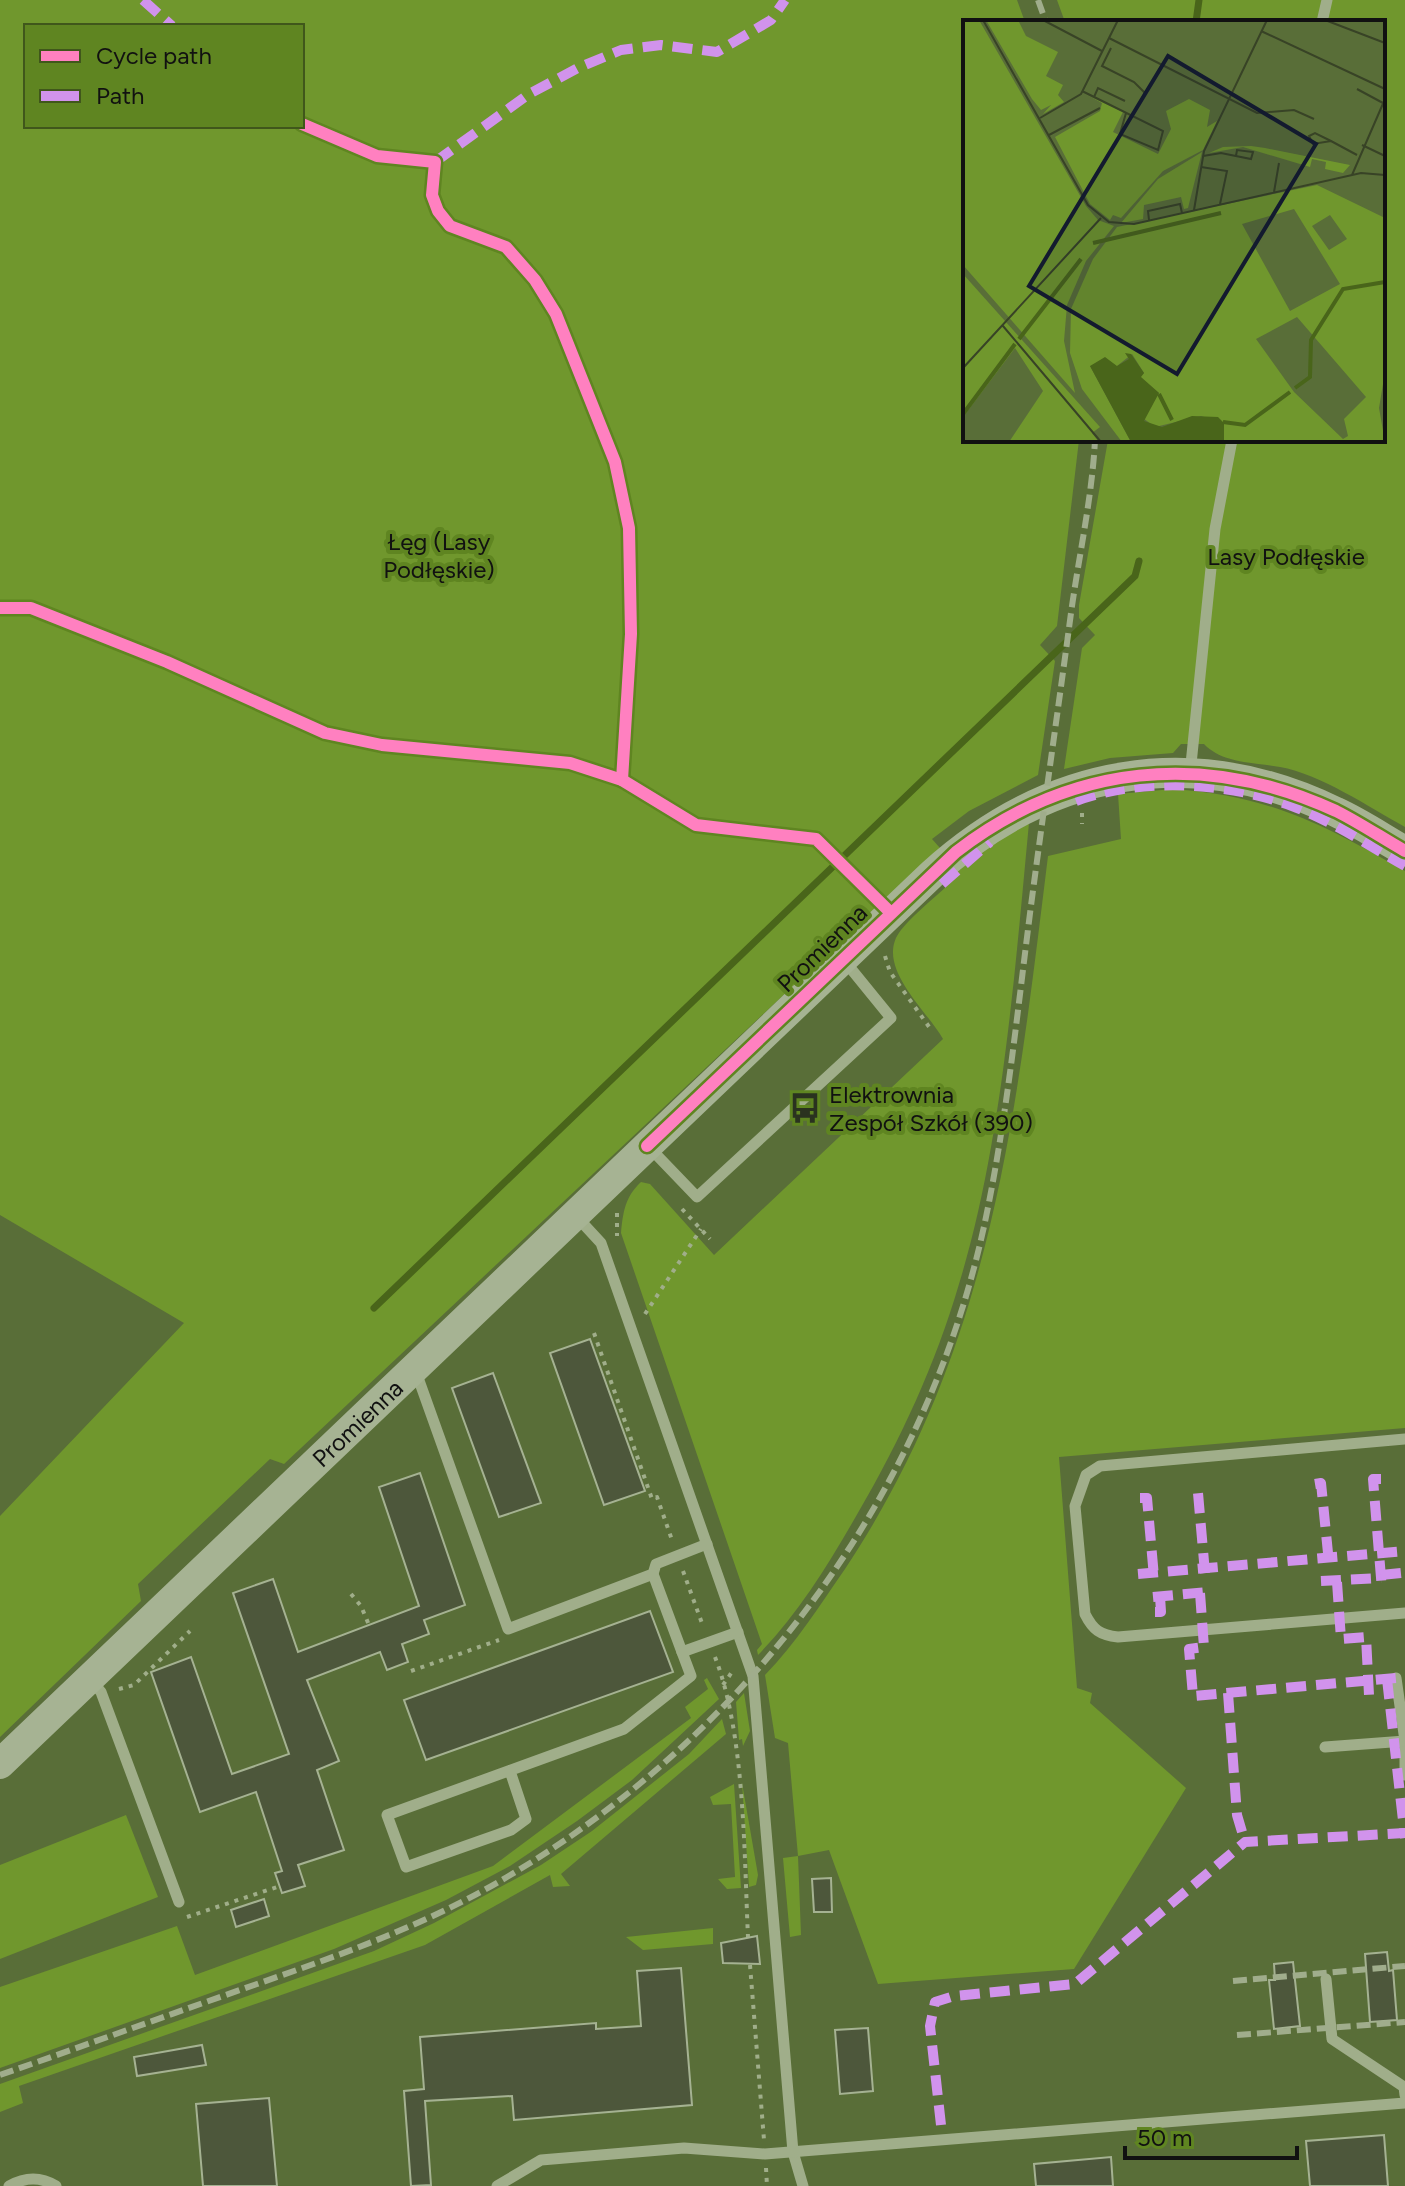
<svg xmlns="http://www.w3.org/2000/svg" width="1405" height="2186" viewBox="0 0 1405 2186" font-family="Figtree,sans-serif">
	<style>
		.green { fill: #70972d; fill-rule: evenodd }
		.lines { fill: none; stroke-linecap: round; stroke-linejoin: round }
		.stream { stroke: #49651a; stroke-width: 7 }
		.building { fill: #4d573b; stroke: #a5b292; stroke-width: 2 }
		.path { stroke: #a0ae8a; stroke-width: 4; stroke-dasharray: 4 6; stroke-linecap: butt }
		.lane { stroke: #a0ae8a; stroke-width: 11 }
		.secondary { stroke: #a6b393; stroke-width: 30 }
		.rail { stroke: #a0ad8c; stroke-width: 6; stroke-dasharray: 14 6; stroke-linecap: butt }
		.quiet { stroke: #d193ec; stroke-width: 10; stroke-dasharray: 20 10; stroke-linecap: butt }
		.cycleway-casing { stroke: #5f8521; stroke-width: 17 }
		.cycleway { stroke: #ff80c0; stroke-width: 12 }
		.labels { text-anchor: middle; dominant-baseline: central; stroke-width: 8; stroke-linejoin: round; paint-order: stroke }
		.park-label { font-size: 24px; fill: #111; stroke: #5f8521 }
		.street-label { font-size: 24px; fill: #111; stroke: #5f8521 }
		.poi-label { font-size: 24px; fill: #111; stroke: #5f8521; text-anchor: start }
		.inset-river { fill: none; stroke: #49651a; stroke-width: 4 }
		.inset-road { fill: none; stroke: #384326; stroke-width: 2 }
		.view { fill: #131a2f; fill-opacity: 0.15; stroke: #131a2f; stroke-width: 4 }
		.inset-edge { fill: none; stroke: #111; stroke-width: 4 }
	</style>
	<rect width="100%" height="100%" fill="#596e38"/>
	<g class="green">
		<path d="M0,0h1017l8,22h-60v418h114l-22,186 -17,19 15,16 -17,114 -69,36 -37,28 8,9 -656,616 -14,-5 -132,125 3,17 -141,136v-221l184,-193 -184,-108zM26,26h276v100h-276z"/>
		<path d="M1057,0h348v827c-36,-20 -85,-53 -125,-60 -26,-5 -57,-3 -76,-23h-23l-8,9 -63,5 -46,11 18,-121 13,-13 -16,-17v-13l29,-165h275v-418h-318z"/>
		<path d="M1173,789c98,7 149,35 232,82v557l-346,29 18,231 15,5 -2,10 96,85 -112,181 -196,15 -49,-134 -31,6 3,79 -11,2 -7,-79 15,-2 -10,-113 -13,-5 -10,-63c31,-32 55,-70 80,-106 148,-223 171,-455 203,-713l73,-17 -3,-45z"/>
		<path d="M1029,823c-14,147 -27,321 -70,461 -23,79 -59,157 -100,227 -29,51 -60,102 -101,144l-1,-5 5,-6 -141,-411c2,-21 4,-36 20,-51l9,2 64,71 229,-216c-17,-30 -70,-74 -42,-109 13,-16 31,-30 46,-44 6,-23 61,-51 82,-63z"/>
		<polygon points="707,1678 719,1699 632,1780 577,1821 510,1866 446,1900 334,1949 0,2068 0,1987 177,1926 195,1975 493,1866 691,1718 685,1707 708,1689 704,1680"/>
		<polygon points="744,1693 750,1731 743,1746 742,1739 739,1740 736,1702"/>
		<polygon points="722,1719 726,1734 561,1874 570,1886 553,1887 550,1875 425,1945 19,2086 23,2103 0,2112 0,2084 374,1951 434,1923 541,1865 592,1831 689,1754"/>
		<polygon points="742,1783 758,1875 756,1885 749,1887"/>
		<polygon points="734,1784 741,1888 727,1889 718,1879 735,1877 731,1804 713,1805 710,1797"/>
		<polygon points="126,1815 158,1897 0,1959 0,1865"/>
		<polygon points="713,1928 713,1944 643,1950 626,1937"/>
	</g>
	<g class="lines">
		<g class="stream">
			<polyline points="1196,22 1199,0"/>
			<polyline points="374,1308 1135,576 1139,561"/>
		</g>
	</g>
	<g class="building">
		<polygon points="590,1339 645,1491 604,1505 550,1353"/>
		<polygon points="493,1373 541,1503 499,1517 452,1388"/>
		<polygon points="420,1473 465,1605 424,1620 429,1634 402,1644 408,1662 387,1670 380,1652 307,1680 339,1761 317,1770 344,1850 298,1865 305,1886 282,1893 275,1873 282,1871 256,1792 200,1812 151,1672 191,1657 232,1774 289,1754 233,1593 273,1579 298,1652 419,1606 379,1487"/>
		<polygon points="650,1611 673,1672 426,1760 404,1700"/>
		<polygon points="831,1878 832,1912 814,1912 812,1879"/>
		<polygon points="264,1899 269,1916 236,1927 231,1910"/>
		<polygon points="757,1936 760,1964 723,1963 721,1943"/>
		<polygon points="1387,1952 1389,1971 1393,1970 1397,2020 1370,2022 1365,1954"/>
		<polygon points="1293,1962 1300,2026 1274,2029 1269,1980 1275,1980 1274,1964"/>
		<polygon points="681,1968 692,2105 514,2120 512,2096 425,2101 431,2185 411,2186 404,2091 424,2089 420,2037 596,2023 596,2029 641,2026 637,1971"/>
		<polygon points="868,2028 873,2091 840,2094 835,2030"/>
		<polygon points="202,2045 206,2065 137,2076 134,2057"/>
		<polygon points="269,2098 277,2186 203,2186 196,2104"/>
		<polygon points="1384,2135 1388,2186 1310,2186 1306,2141"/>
		<polygon points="1111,2157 1113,2186 1036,2186 1034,2164"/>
	</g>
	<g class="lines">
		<g class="path">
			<polyline points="1082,813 1082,824"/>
			<polyline points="885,956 890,972 932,1031"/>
			<polyline points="682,1209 710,1239"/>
			<polyline points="617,1213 617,1236"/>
			<polyline points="645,1314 701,1229"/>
			<polyline points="594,1333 652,1499 657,1497 672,1540"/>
			<polyline points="683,1571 703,1626"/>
			<polyline points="351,1594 361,1606 369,1625"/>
			<path d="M715,1657c30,77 29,196 33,280"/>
			<polyline points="411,1671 499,1640"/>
			<polyline points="723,1685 734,1669"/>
			<polyline points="119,1689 134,1685 190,1631"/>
			<polyline points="187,1917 280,1886"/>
			<polyline points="750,1965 764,2140"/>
			<polyline points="766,2168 767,2186"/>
		</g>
		<g class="lane">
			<polyline points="1322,22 1327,0"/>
			<polyline points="1190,774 1215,529 1232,440"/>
			<polyline points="764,832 816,839 891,912"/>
			<polyline points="648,1146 697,1197 891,1018 843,959"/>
			<polyline points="577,1217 601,1243 753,1676 793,2152 803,2186"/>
			<polyline points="416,1372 508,1629 653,1574 656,1564 707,1544"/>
			<path d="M1405,1439l-305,27 -14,9 -11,31 10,108c8,16 15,21 33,23l287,-24"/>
			<polyline points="653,1574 682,1652"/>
			<polyline points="91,1680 101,1692 179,1902"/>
			<polyline points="1405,1741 1405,1775"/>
			<polyline points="1325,1747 1405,1741 1396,1678"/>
			<polyline points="510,1771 526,1819 511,1830 406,1867 387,1815 624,1729 691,1676 682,1652 738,1632"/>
			<polyline points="1326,1979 1332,2039 1404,2087 1405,2095"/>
			<path d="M9,2186c16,-9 31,-10 47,0"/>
			<polyline points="497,2186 541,2160 684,2148 765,2154 1405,2103"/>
		</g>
		<path class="secondary" id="s1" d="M0,1764l932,-890c117,-106 260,-132 404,-62 24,11 46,26 69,39"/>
		<g class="rail">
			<polyline points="1038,0 1046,22"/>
			<polyline points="1233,1981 1405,1966"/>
			<polyline points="1237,2035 1405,2022"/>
			<path d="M0,2075c86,-30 171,-61 257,-91 86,-30 171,-60 250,-107 241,-142 422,-384 479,-660 23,-111 33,-223 48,-334 12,-90 25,-180 37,-270 8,-58 21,-115 24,-173"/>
		</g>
		<g class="quiet">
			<polyline points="143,0 172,26"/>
			<polyline points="435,162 529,94 578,68 621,50 661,45 717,52 771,20 785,0"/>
			<path d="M1076,801c66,-24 151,-19 216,5 40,15 76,39 113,60"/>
			<polyline points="942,884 990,842"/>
			<polyline points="1381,1479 1373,1479 1382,1590"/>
			<polyline points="1315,1484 1321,1483 1329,1563"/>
			<polyline points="1140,1498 1147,1498 1154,1577"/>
			<polyline points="1205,1573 1198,1493 1206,1493"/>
			<polyline points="1138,1574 1405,1551"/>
			<polyline points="1381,1575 1401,1573"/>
			<polyline points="1321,1581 1381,1578"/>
			<polyline points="1337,1582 1341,1639 1366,1637 1369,1695"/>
			<polyline points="1200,1593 1204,1647 1189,1649 1193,1696 1396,1678"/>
			<polyline points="1153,1597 1207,1592"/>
			<polyline points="1155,1612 1161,1612 1160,1596"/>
			<polyline points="1387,1679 1405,1838"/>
			<polyline points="1228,1693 1237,1815 1245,1842"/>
			<polyline points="941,2125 930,2026 935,2002 954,1996 1075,1984 1245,1842 1405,1833"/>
		</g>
		<defs>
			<g id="cycleway">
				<polyline points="302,124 377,156 435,162 432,195 438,211 450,226 506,247 535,280 556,314 615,462 629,528 631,634 622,780"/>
				<polyline points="0,608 31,608 167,662 325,733 382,745 570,763 622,780 696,825 816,839 891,913"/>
				<path d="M647,1146l309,-294c114,-88 248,-102 380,-41 24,12 46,27 69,40"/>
			</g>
		</defs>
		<use href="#cycleway" class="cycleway-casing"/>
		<use href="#cycleway" class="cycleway"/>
	</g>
	<defs>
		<symbol id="bus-bare" viewBox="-9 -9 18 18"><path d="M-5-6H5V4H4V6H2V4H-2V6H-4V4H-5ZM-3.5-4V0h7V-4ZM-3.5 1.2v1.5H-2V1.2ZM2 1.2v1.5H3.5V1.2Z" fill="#2a321f" stroke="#5f8521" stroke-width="2.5" paint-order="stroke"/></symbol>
	</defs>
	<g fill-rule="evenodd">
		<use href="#bus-bare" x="783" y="1086" width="44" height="44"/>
	</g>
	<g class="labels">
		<g class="park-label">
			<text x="439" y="541">Łęg (Lasy<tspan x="439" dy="28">Podłęskie)</tspan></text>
			<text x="1286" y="556">Lasy Podłęskie</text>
		</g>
		<g class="street-label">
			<text transform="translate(822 948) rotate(-44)">Promienna</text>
			<text stroke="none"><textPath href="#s1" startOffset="494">Promienna</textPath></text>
		</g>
		<g class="poi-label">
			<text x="829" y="1094">Elektrownia<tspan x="829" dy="28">Zespół Szkół (390)</tspan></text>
		</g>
	</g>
	<g transform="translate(963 20)">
		<rect width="422" height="422" fill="#596e38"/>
		<path d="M0,0h16l107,186 12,14 16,6 -28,35 -19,44 -3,36 11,52 -112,-128zM23,0h32l8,16 32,16 -12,24 17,9 -5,10 6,7 -21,12 8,-9 -10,5 -9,-11zM128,77l32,15 -10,20 45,22 13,-25 -5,-18 23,-12 21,11 -3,17 10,-6 -14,29 -40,21 -42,47 -8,-3 -3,5 -20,-16 -35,-67 45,-26 2,-8zM288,126l14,2 85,17 -7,8 -18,-4 1,-7 -14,-3 -2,8 -67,-20 -34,6 14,-6zM239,132l-14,56 -4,1 -3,-12 -37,8 -1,14 -22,4 37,-44zM354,165l68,33v154l-6,36 6,34h-161v-19l-23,-7 -46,11 -12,-9 16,-25 -19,-16 4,-4 -12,-19 -15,12h-27l41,76h-9l-40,-53 -12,-36 1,-44 22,-50 24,-32zM331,189l46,75 -50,27 -48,-87zM367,195l17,24 -18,11 -17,-24zM334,297l69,80 -22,22 4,17 -5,3 -49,-47 -38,-53zM0,254l137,153 -8,6 7,9h-90l34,-51 -28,-43 -52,69z" fill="#70972d" fill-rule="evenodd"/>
		<path d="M162,333l6,1 13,19 -3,4 18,16 -15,28 18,6 30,-11 26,1 6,6v19h-93l-41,-76 15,-9 12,9 12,-7z" fill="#49651a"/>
		<path class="inset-river" d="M130,223l128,-30M56,319l62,-80M332,368l15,-11 1,-37 32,-51 42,-7M196,374l13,26M0,394l52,-70M260,402l22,3 45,-33"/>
		<path class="inset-road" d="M20,0l105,185 21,17 25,2 227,-51 24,2M80,0l59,31M362,0l60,23M298,11l124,58M146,18l148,75 37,-3 20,9M148,28l-9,18 32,16 11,11 -5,9M394,69l26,14M119,71l81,40 -5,19 -38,-16 6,-21M131,77l4,-9 27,13M77,98l41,-24 37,-74M86,115l51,-27M368,121l-18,3 -4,-8 6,-3 16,8 26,14M399,125l23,11M240,136l18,-3 30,6 2,-7 -16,-2 -1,6M238,147l26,4 -7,33M389,155l33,-76M311,172l5,-29M231,190l10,-59 63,-131M186,200l-1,-9 32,-7 2,9M40,306l98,116M0,348l138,-150"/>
		<path class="view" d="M205,36l148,88 -139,230 -148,-88z"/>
		<rect width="422" height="422" class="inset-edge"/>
	</g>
	<rect x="24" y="24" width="280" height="104" fill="#5f8521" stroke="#40571b" stroke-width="2"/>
	<rect x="40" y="50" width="40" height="12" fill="#ff80c0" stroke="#40571b" stroke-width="2"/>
	<text x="96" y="64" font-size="24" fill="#111111">Cycle path</text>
	<rect x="40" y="90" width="40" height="12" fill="#d193ec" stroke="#40571b" stroke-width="2"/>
	<text x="96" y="104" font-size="24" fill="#111111">Path</text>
	<path d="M1125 2146v12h172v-12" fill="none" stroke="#111111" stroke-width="4"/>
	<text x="1137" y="2146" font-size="24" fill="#111111" stroke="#5f8521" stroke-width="6" paint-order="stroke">50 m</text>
</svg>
